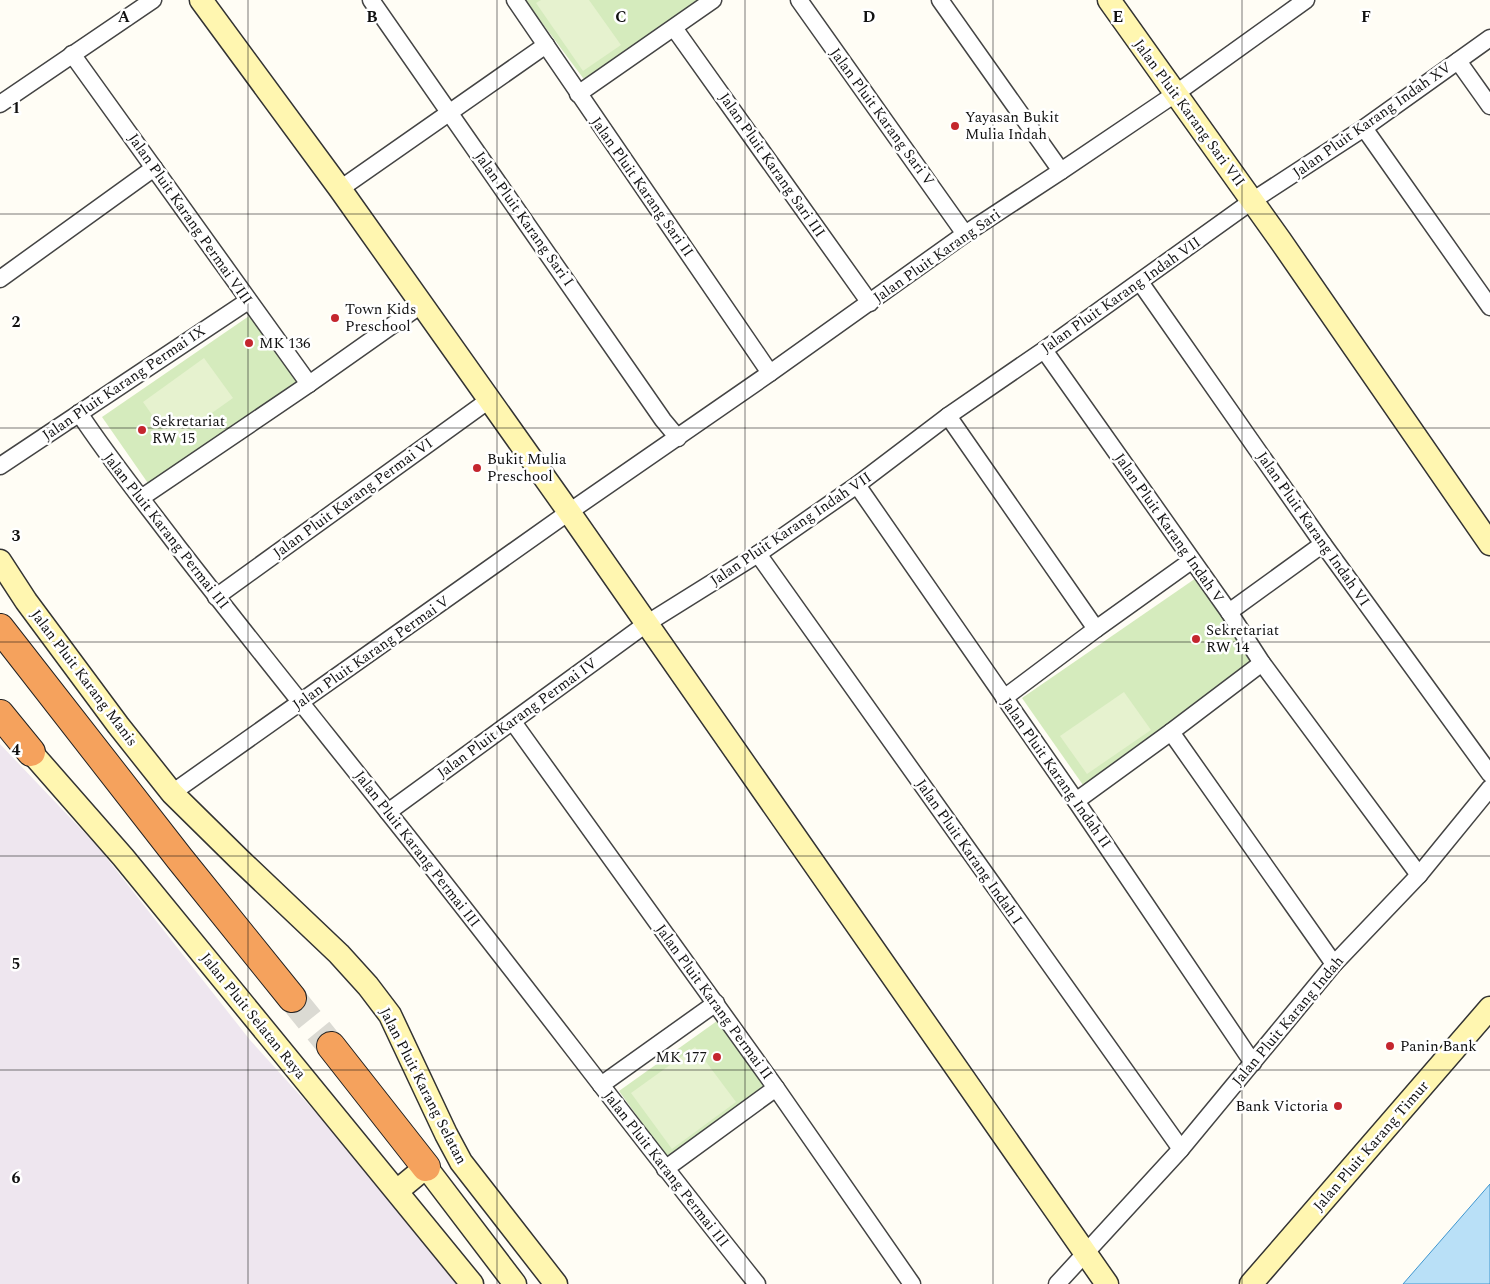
<svg xmlns="http://www.w3.org/2000/svg" width="1490" height="1284" viewBox="0 0 1490 1284" font-family="Spectral,serif">
	<style>
		.industrial { fill: #eee6ef }
		.green { fill: #d5ebbd }
		.pitch { fill: #e6f2cf }
		.water { fill: #b9e0f7; stroke: #3f96cf }
		.lines { fill: none; stroke-linecap: round; stroke-linejoin: round }
		.highway-tunnel { stroke: #dbdad3; stroke-width: 28; stroke-dasharray: 28 14; stroke-linecap: butt }
		.street-casing { stroke: #444; stroke-width: 19 }
		.secondary-casing { stroke: #333; stroke-width: 25 }
		.highway-casing { stroke: #222; stroke-width: 30 }
		.street { stroke: #fff; stroke-width: 16 }
		.secondary { stroke: #fff6b0; stroke-width: 22 }
		.highway { stroke: #f5a25d; stroke-width: 28 }
		.grid { fill: none; stroke: #111; stroke-width: 1; stroke-opacity: 0.55 }
		.poi-dot { fill: #c4262e; stroke: #fff; stroke-width: 2 }
		.labels { text-anchor: middle; dominant-baseline: central; stroke-width: 5; stroke-linejoin: round; paint-order: stroke }
		.street-label { font-size: 15px; fill: #111; stroke: #fff }
		.poi-label { font-size: 15px; fill: #111; stroke: #fff; text-anchor: start }
		.grid-label { font-size: 16px; text-anchor: middle; font-weight: bold; fill: #111; stroke: #fff; stroke-width: 5; stroke-linejoin: round; paint-order: stroke }
	</style>
	<rect width="100%" height="100%" fill="#fffdf5"/>
	<polygon class="industrial" points="0,744 98,847 250,1040 445,1255 467,1284 0,1284"/>
	<g class="green">
		<polygon points="525,0 701,0 586,82"/>
		<polygon points="252,314 302,386 152,489 102,417"/>
		<polygon points="1199,576 1260,663 1083,785 1022,698"/>
		<polygon points="724,1016 778,1091 673,1166 619,1091"/>
	</g>
	<g class="pitch">
		<polygon points="541,0 589,0 621,45 583,71 536,3"/>
		<polygon points="204,358 233,398 171,442 143,402"/>
		<polygon points="1124,692 1151,730 1087,774 1060,736"/>
		<polygon points="695,1047 736,1102 672,1149 631,1093"/>
	</g>
	<polygon class="water" points="1490,1184 1490,1284 1403,1284"/>
	<g class="lines">
		<polyline class="highway-tunnel" points="292,998 331,1046"/>
		<defs>
			<g id="street">
				<polyline points="371,0 663,420 678,438"/>
				<polyline points="515,0 770,373"/>
				<polyline points="799,0 965,234"/>
				<polyline points="940,0 1061,171"/>
				<polyline points="674,28 870,303"/>
				<polyline points="72,54 309,384"/>
				<polyline points="1458,61 1490,106"/>
				<polyline points="578,94 713,0"/>
				<polyline points="0,104 153,0"/>
				<polyline points="1364,128 1490,307"/>
				<polyline points="340,189 546,45"/>
				<polyline points="0,279 154,168"/>
				<polyline points="1140,282 1323,544 1490,774"/>
				<polyline points="1044,350 1229,612 1262,663 1419,875"/>
				<path d="M79,413c31,47 66,90 99,134 69,89 140,177 210,265 125,156 244,316 369,472"/>
				<polyline points="948,416 1096,629"/>
				<polyline points="0,466 248,301"/>
				<polyline points="857,485 1076,801 1253,1063"/>
				<polyline points="141,498 309,384 421,305"/>
				<polyline points="758,554 1181,1149"/>
				<polyline points="216,597 489,400"/>
				<polyline points="1229,612 1323,544"/>
				<polyline points="1004,698 1096,629 1191,561"/>
				<polyline points="513,722 776,1088 912,1284"/>
				<polyline points="1171,732 1334,964"/>
				<polyline points="172,793 569,512 770,373 965,234 1061,171 1175,94 1306,0"/>
				<polyline points="1076,801 1171,732 1262,663"/>
				<polyline points="388,812 646,624 758,554 857,485 948,416 1044,350 1252,201 1364,128 1490,38"/>
				<polyline points="601,1085 716,1003"/>
				<polyline points="665,1169 776,1088"/>
				<polyline points="1057,1284 1181,1149 1334,964 1419,875 1490,788"/>
			</g>
			<g id="secondary">
				<polyline points="201,0 340,189 569,512 1107,1284"/>
				<polyline points="1109,0 1280,240 1490,544"/>
				<polyline points="0,561 26,601 118,725 172,793 239,859 339,954 368,986 390,1015 446,1134 461,1162 556,1284"/>
				<polyline points="31,752 123,857 472,1284"/>
				<polyline points="397,1191 426,1167 515,1284"/>
				<polyline points="1251,1284 1490,1008"/>
			</g>
			<g id="highway">
				<polyline points="0,628 180,859 292,998"/>
				<polyline points="0,714 31,752"/>
				<polyline points="331,1046 426,1167"/>
			</g>
		</defs>
		<use href="#street" class="street-casing"/>
		<use href="#secondary" class="secondary-casing"/>
		<use href="#highway" class="highway-casing"/>
		<use href="#street" class="street"/>
		<use href="#secondary" class="secondary"/>
		<use href="#highway" class="highway"/>
	</g>
	<path class="grid" d="M248,0v1284M497,0v1284M745,0v1284M993,0v1284M1242,0v1284M0,214h1490M0,428h1490M0,642h1490M0,856h1490M0,1070h1490"/>
	<g class="poi-dot">
		<circle cx="955" cy="126" r="5"/>
		<circle cx="335" cy="318" r="5"/>
		<circle cx="249" cy="343" r="5"/>
		<circle cx="142" cy="430" r="5"/>
		<circle cx="477" cy="468" r="5"/>
		<circle cx="1196" cy="639" r="5"/>
		<circle cx="1390" cy="1046" r="5"/>
		<circle cx="717" cy="1057" r="5"/>
		<circle cx="1338" cy="1106" r="5"/>
	</g>
	<g class="labels">
		<g class="street-label">
			<text transform="translate(1189 113) rotate(54)">Jalan Pluit Karang Sari VII</text>
			<text transform="translate(882 117) rotate(54)">Jalan Pluit Karang Sari V</text>
			<text transform="translate(1372 120) rotate(-35)">Jalan Pluit Karang Indah XV</text>
			<text transform="translate(772 165) rotate(55)">Jalan Pluit Karang Sari III</text>
			<text transform="translate(642 187) rotate(55)">Jalan Pluit Karang Sari II</text>
			<text transform="translate(190 219) rotate(55)">Jalan Pluit Karang Permai VIII</text>
			<text transform="translate(524 219) rotate(55)">Jalan Pluit Karang Sari I</text>
			<text transform="translate(937 256) rotate(-35)">Jalan Pluit Karang Sari</text>
			<text transform="translate(1121 295) rotate(-35)">Jalan Pluit Karang Indah VII</text>
			<text transform="translate(124 383) rotate(-34)">Jalan Pluit Karang Permai IX</text>
			<text transform="translate(353 498) rotate(-36)">Jalan Pluit Karang Permai VI</text>
			<text transform="translate(1169 528) rotate(55)">Jalan Pluit Karang Indah V</text>
			<text transform="translate(791 529) rotate(-34)">Jalan Pluit Karang Indah VII</text>
			<text transform="translate(1313 529) rotate(55)">Jalan Pluit Karang Indah VI</text>
			<text transform="translate(166 531) rotate(52)">Jalan Pluit Karang Permai III</text>
			<text transform="translate(371 653) rotate(-35)">Jalan Pluit Karang Permai V</text>
			<text transform="translate(84 678) rotate(53)">Jalan Pluit Karang Manis</text>
			<text transform="translate(517 718) rotate(-36)">Jalan Pluit Karang Permai IV</text>
			<text transform="translate(1056 773) rotate(55)">Jalan Pluit Karang Indah II</text>
			<text transform="translate(417 849) rotate(52)">Jalan Pluit Karang Permai III</text>
			<text transform="translate(969 852) rotate(55)">Jalan Pluit Karang Indah I</text>
			<text transform="translate(714 1002) rotate(54)">Jalan Pluit Karang Permai II</text>
			<text transform="translate(253 1016) rotate(51)">Jalan Pluit Selatan Raya</text>
			<text transform="translate(1288 1021) rotate(-50)">Jalan Pluit Karang Indah</text>
			<text transform="translate(423 1086) rotate(63)">Jalan Pluit Karang Selatan</text>
			<text transform="translate(1371 1146) rotate(-49)">Jalan Pluit Karang Timur</text>
			<text transform="translate(666 1169) rotate(52)">Jalan Pluit Karang Permai III</text>
		</g>
		<g class="poi-label">
			<text x="965" y="117">Yayasan Bukit<tspan x="965" dy="17">Mulia Indah</tspan></text>
			<text x="345" y="309">Town Kids<tspan x="345" dy="17">Preschool</tspan></text>
			<text x="259" y="343">MK 136</text>
			<text x="152" y="421">Sekretariat<tspan x="152" dy="17">RW 15</tspan></text>
			<text x="487" y="459">Bukit Mulia<tspan x="487" dy="17">Preschool</tspan></text>
			<text x="1206" y="630">Sekretariat<tspan x="1206" dy="17">RW 14</tspan></text>
			<text x="1400" y="1046">Panin Bank</text>
			<text x="707" y="1057" text-anchor="end">MK 177</text>
			<text x="1328" y="1106" text-anchor="end">Bank Victoria</text>
		</g>
	</g>
	<g class="grid-label">
		<text x="124" y="22">A</text>
		<text x="372" y="22">B</text>
		<text x="621" y="22">C</text>
		<text x="869" y="22">D</text>
		<text x="1118" y="22">E</text>
		<text x="1366" y="22">F</text>
		<text x="16" y="113">1</text>
		<text x="16" y="327">2</text>
		<text x="16" y="541">3</text>
		<text x="16" y="755">4</text>
		<text x="16" y="969">5</text>
		<text x="16" y="1183">6</text>
	</g>
</svg>
